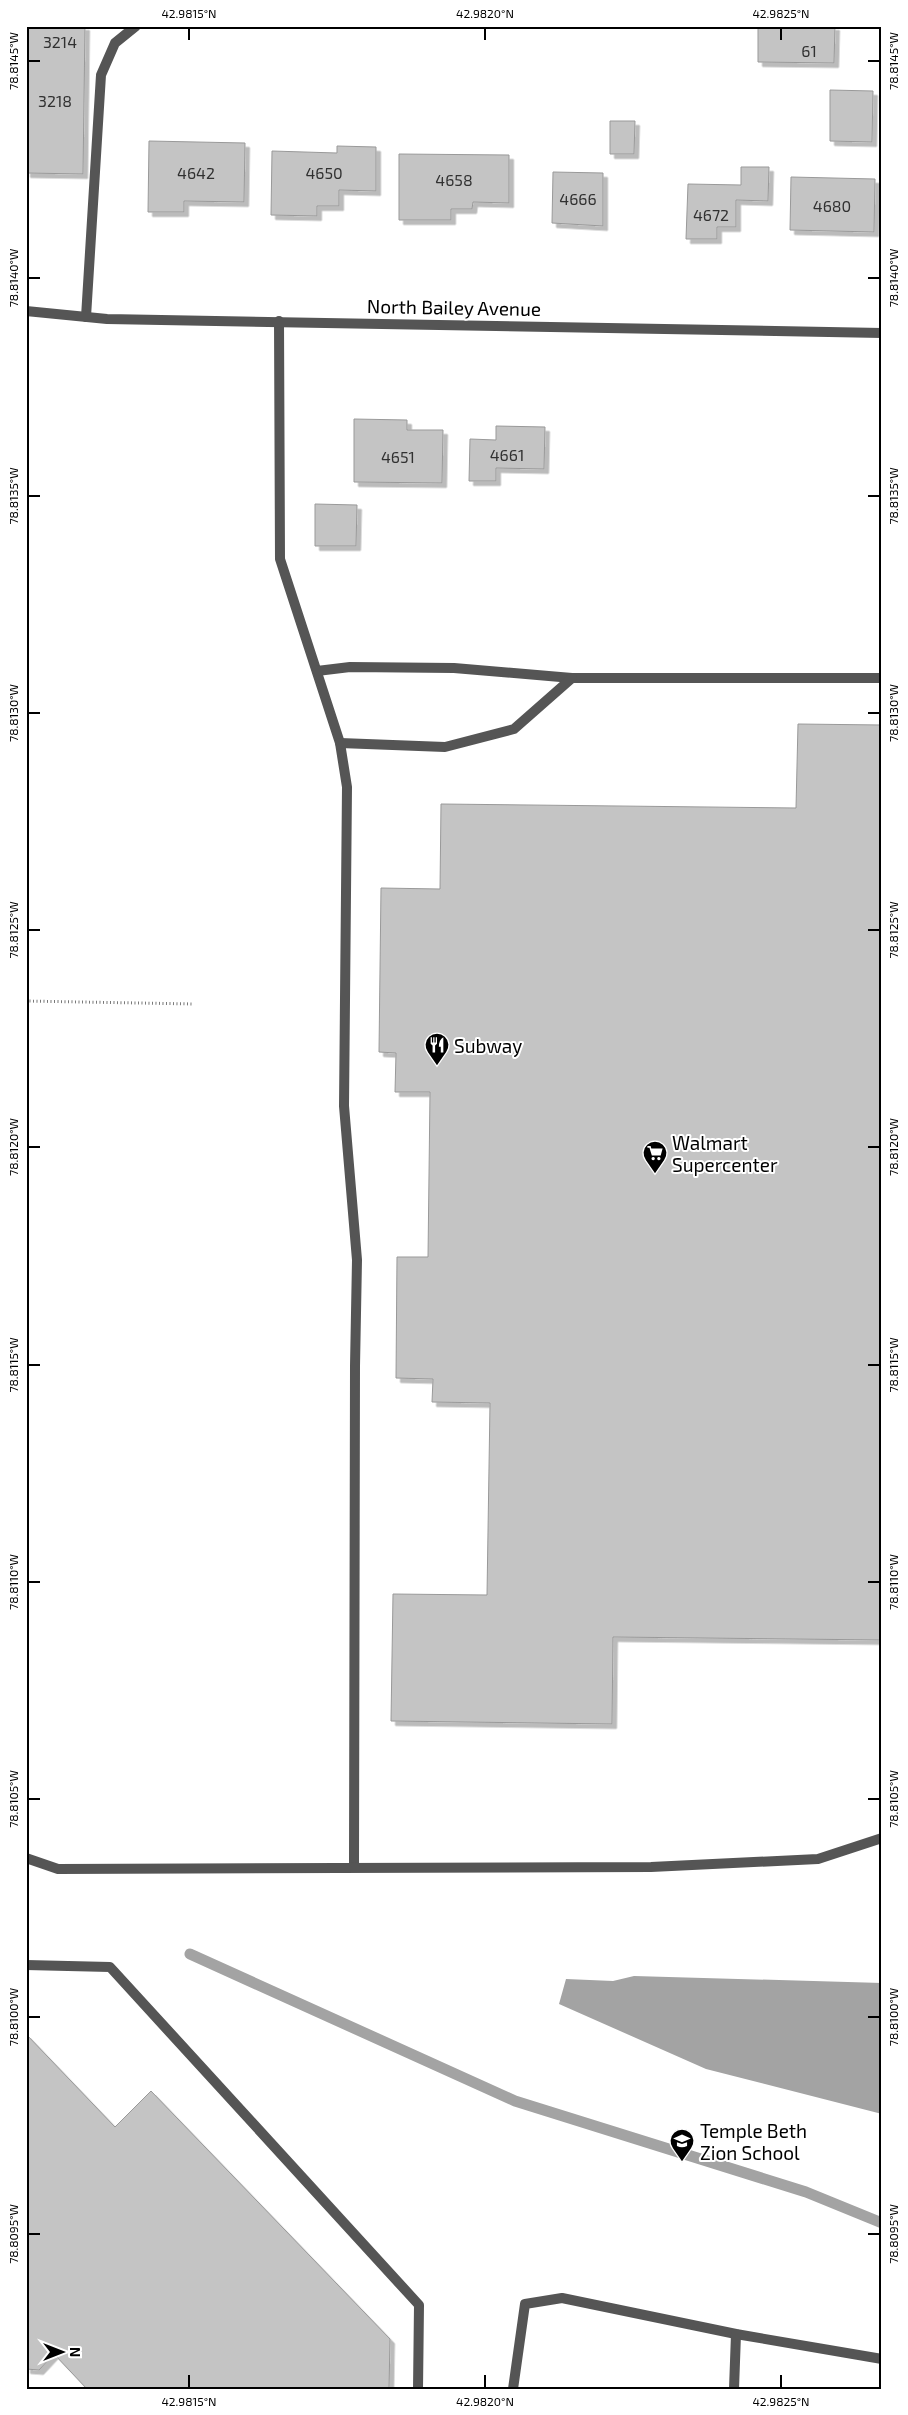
<svg xmlns="http://www.w3.org/2000/svg" width="908" height="2415" viewBox="0 0 908 2415" font-family="'Exo 2',sans-serif">
	<style>
		.water { fill: #a3a3a3 }
		.lines { fill: none; stroke-linecap: round; stroke-linejoin: round }
		.stream { stroke: #a3a3a3; stroke-width: 11 }
		.building { fill: #c4c4c4; stroke: #999; filter: url(#shadow) }
		.path { stroke: #777; stroke-width: 3; stroke-dasharray: 1 2.5; stroke-linecap: butt }
		.service { stroke: #555; stroke-width: 10 }
		.tertiary { stroke: #555; stroke-width: 10 }
		.ticks { fill: none; stroke: #000; stroke-width: 2 }
		.labels { text-anchor: middle; dominant-baseline: central; stroke-width: 4; stroke-linejoin: round; paint-order: stroke }
		.number-label { font-size: 16px; fill: #313131 }
		.street-label { font-size: 19px; fill: #000; stroke: #fff }
		.poi-label { font-size: 19px; fill: #000; stroke: #fff; text-anchor: start }
		.neatline { fill: none; stroke: #000; stroke-width: 2 }
		.ticks-label { font-size: 12px; text-anchor: middle; fill: #000 }
	</style>
	<defs>
		<filter id="shadow"><feDropShadow dx="4.5" dy="4.5" stdDeviation="0" flood-color="#0004"/></filter>
	</defs>
	<rect width="100%" height="100%" fill="#fff"/>
	<polygon class="water" points="634,1976 882,1983 882,2114 706,2069 559,2004 566,1979 613,1981"/>
	<g class="lines">
		<polyline class="stream" points="190,1954 515,2101 806,2192 882,2223"/>
	</g>
	<g class="building">
		<polygon points="26,26 85,26 83,174 26,173"/>
		<polygon points="758,26 835,26 834,63 758,62"/>
		<polygon points="830,90 873,91 872,142 830,141"/>
		<polygon points="610,121 635,121 634,154 610,154"/>
		<polygon points="149,141 245,143 244,202 184,201 184,212 148,212"/>
		<polygon points="337,146 376,147 376,191 339,190 339,206 317,206 317,216 271,215 272,151 337,153"/>
		<polygon points="399,154 509,155 509,203 473,202 472,209 451,209 451,220 399,220"/>
		<polygon points="741,167 769,167 768,201 736,200 736,227 717,227 717,239 686,239 688,184 741,185"/>
		<polygon points="553,172 603,173 603,226 552,223"/>
		<polygon points="791,177 875,179 874,232 790,230"/>
		<polygon points="354,419 407,420 407,430 443,430 442,483 354,482"/>
		<polygon points="496,426 545,427 544,469 496,468 496,481 469,481 470,439 496,440"/>
		<polygon points="315,504 357,505 356,546 315,546"/>
		<polygon points="798,724 882,725 882,1640 613,1637 612,1724 391,1721 393,1594 487,1595 490,1403 432,1402 433,1379 396,1378 397,1257 428,1257 430,1092 395,1092 396,1053 379,1052 381,888 440,889 441,804 796,808"/>
		<polygon points="26,2034 115,2127 151,2091 390,2339 389,2389 87,2389 54,2354 39,2370 26,2369"/>
	</g>
	<g class="lines">
		<polyline class="path" points="26,1001 194,1004"/>
		<g class="service">
			<polyline points="86,317 101,75 115,43 136,26"/>
			<polyline points="279,321 280,559 340,743 347,787 344,1106 357,1260 355,1366 354,1867"/>
			<polyline points="317,671 350,667 454,668 572,678 882,678"/>
			<polyline points="340,743 445,747 514,729 572,678"/>
			<polyline points="26,1858 58,1869 651,1867 818,1859 882,1838"/>
			<polyline points="26,1965 110,1967 419,2305 418,2389"/>
			<polyline points="513,2389 525,2304 562,2298 736,2334 882,2359"/>
			<polyline points="734,2389 736,2334"/>
		</g>
		<polyline class="tertiary" points="26,311 107,319 882,333"/>
	</g>
	<path class="ticks" d="M189,28v12M485,28v12M781,28v12M28,61h12M868,61h12M28,278h12M868,278h12M28,496h12M868,496h12M28,713h12M868,713h12M28,930h12M868,930h12M28,1147h12M868,1147h12M28,1365h12M868,1365h12M28,1582h12M868,1582h12M28,1799h12M868,1799h12M28,2017h12M868,2017h12M28,2234h12M868,2234h12M189,2375v13M485,2375v13M781,2375v13"/>
	<defs>
		<symbol id="restaurant-pin" viewBox="-11 -11 22 30"><path d="M0 17L-7.5 6A9.5 9.5 0 1 1 7.5 6Z" fill="#000" stroke="#fff"/><path d="M-5-6h1v4h1v-4h1v4h1v-4h1v5L-1.5 .5V6h-2V.5L-5-1ZM5-6V6H3V1.5H1.5Q1.5-4 5-6Z" fill="#fff"/></symbol>
		<symbol id="supermarket-pin" viewBox="-11 -11 22 30"><path d="M0 17L-7.5 6A9.5 9.5 0 1 1 7.5 6Z" fill="#000" stroke="#fff"/><path d="M-6-5.5h2.5l.6 2H6L4.5 2H-2.5L-4.4-4H-6ZM-1.5 3.2a1.3 1.3 0 1 0 .1 0ZM3 3.2a1.3 1.3 0 1 0 .1 0Z" fill="#fff"/></symbol>
		<symbol id="school-pin" viewBox="-11 -11 22 30"><path d="M0 17L-7.5 6A9.5 9.5 0 1 1 7.5 6Z" fill="#000" stroke="#fff"/><path d="M0-5L7-2L0 1L-7-2ZM-4 1L0 2.5L4 1V4Q0 6-4 4Z" fill="#fff"/></symbol>
	</defs>
	<g fill-rule="evenodd">
		<use href="#restaurant-pin" x="423" y="1031" width="28" height="38"/>
		<use href="#supermarket-pin" x="641" y="1139" width="28" height="38"/>
		<use href="#school-pin" x="668" y="2127" width="28" height="38"/>
	</g>
	<g class="labels">
		<g class="number-label">
			<text x="60" y="41">3214</text>
			<text x="809" y="50">61</text>
			<text x="55" y="100">3218</text>
			<text x="196" y="172">4642</text>
			<text x="324" y="172">4650</text>
			<text x="454" y="179">4658</text>
			<text x="578" y="198">4666</text>
			<text x="832" y="205">4680</text>
			<text x="711" y="214">4672</text>
			<text x="507" y="454">4661</text>
			<text x="398" y="456">4651</text>
		</g>
		<g class="street-label">
			<text transform="translate(454 307) rotate(1)">North Bailey Avenue</text>
		</g>
		<g class="poi-label">
			<text x="454" y="1045">Subway</text>
			<text x="672" y="1142">Walmart<tspan x="672" dy="22">Supercenter</tspan></text>
			<text x="700" y="2130">Temple Beth<tspan x="700" dy="22">Zion School</tspan></text>
		</g>
	</g>
	<rect width="908" height="2415" fill="none" stroke="#ffffff" stroke-width="55"/>
	<g transform="translate(62 2352) rotate(90)" stroke="#ffffff" stroke-width="4" paint-order="stroke">
	<path d="M0-4L9 19L0 12L-9 19Z" fill="#000000"/>
	<text y="-8" font-size="14" font-weight="bold" text-anchor="middle" fill="#000000">N</text>
	</g>
	<rect x="28" y="28" width="852" height="2360" class="neatline"/>
	<g class="ticks-label">
		<text x="189" y="18">42.9815°N</text>
		<text x="485" y="18">42.9820°N</text>
		<text x="781" y="18">42.9825°N</text>
		<text transform="translate(894 61) rotate(-90)" y="4">78.8145°W</text>
		<text transform="translate(14 61) rotate(-90)" y="4">78.8145°W</text>
		<text transform="translate(894 278) rotate(-90)" y="4">78.8140°W</text>
		<text transform="translate(14 278) rotate(-90)" y="4">78.8140°W</text>
		<text transform="translate(894 496) rotate(-90)" y="4">78.8135°W</text>
		<text transform="translate(14 496) rotate(-90)" y="4">78.8135°W</text>
		<text transform="translate(894 713) rotate(-90)" y="4">78.8130°W</text>
		<text transform="translate(14 713) rotate(-90)" y="4">78.8130°W</text>
		<text transform="translate(894 930) rotate(-90)" y="4">78.8125°W</text>
		<text transform="translate(14 930) rotate(-90)" y="4">78.8125°W</text>
		<text transform="translate(894 1147) rotate(-90)" y="4">78.8120°W</text>
		<text transform="translate(14 1147) rotate(-90)" y="4">78.8120°W</text>
		<text transform="translate(14 1365) rotate(-90)" y="4">78.8115°W</text>
		<text transform="translate(894 1365) rotate(-90)" y="4">78.8115°W</text>
		<text transform="translate(14 1582) rotate(-90)" y="4">78.8110°W</text>
		<text transform="translate(894 1582) rotate(-90)" y="4">78.8110°W</text>
		<text transform="translate(14 1799) rotate(-90)" y="4">78.8105°W</text>
		<text transform="translate(894 1799) rotate(-90)" y="4">78.8105°W</text>
		<text transform="translate(14 2017) rotate(-90)" y="4">78.8100°W</text>
		<text transform="translate(894 2017) rotate(-90)" y="4">78.8100°W</text>
		<text transform="translate(14 2234) rotate(-90)" y="4">78.8095°W</text>
		<text transform="translate(894 2234) rotate(-90)" y="4">78.8095°W</text>
		<text x="189" y="2406">42.9815°N</text>
		<text x="485" y="2406">42.9820°N</text>
		<text x="781" y="2406">42.9825°N</text>
	</g>
</svg>
